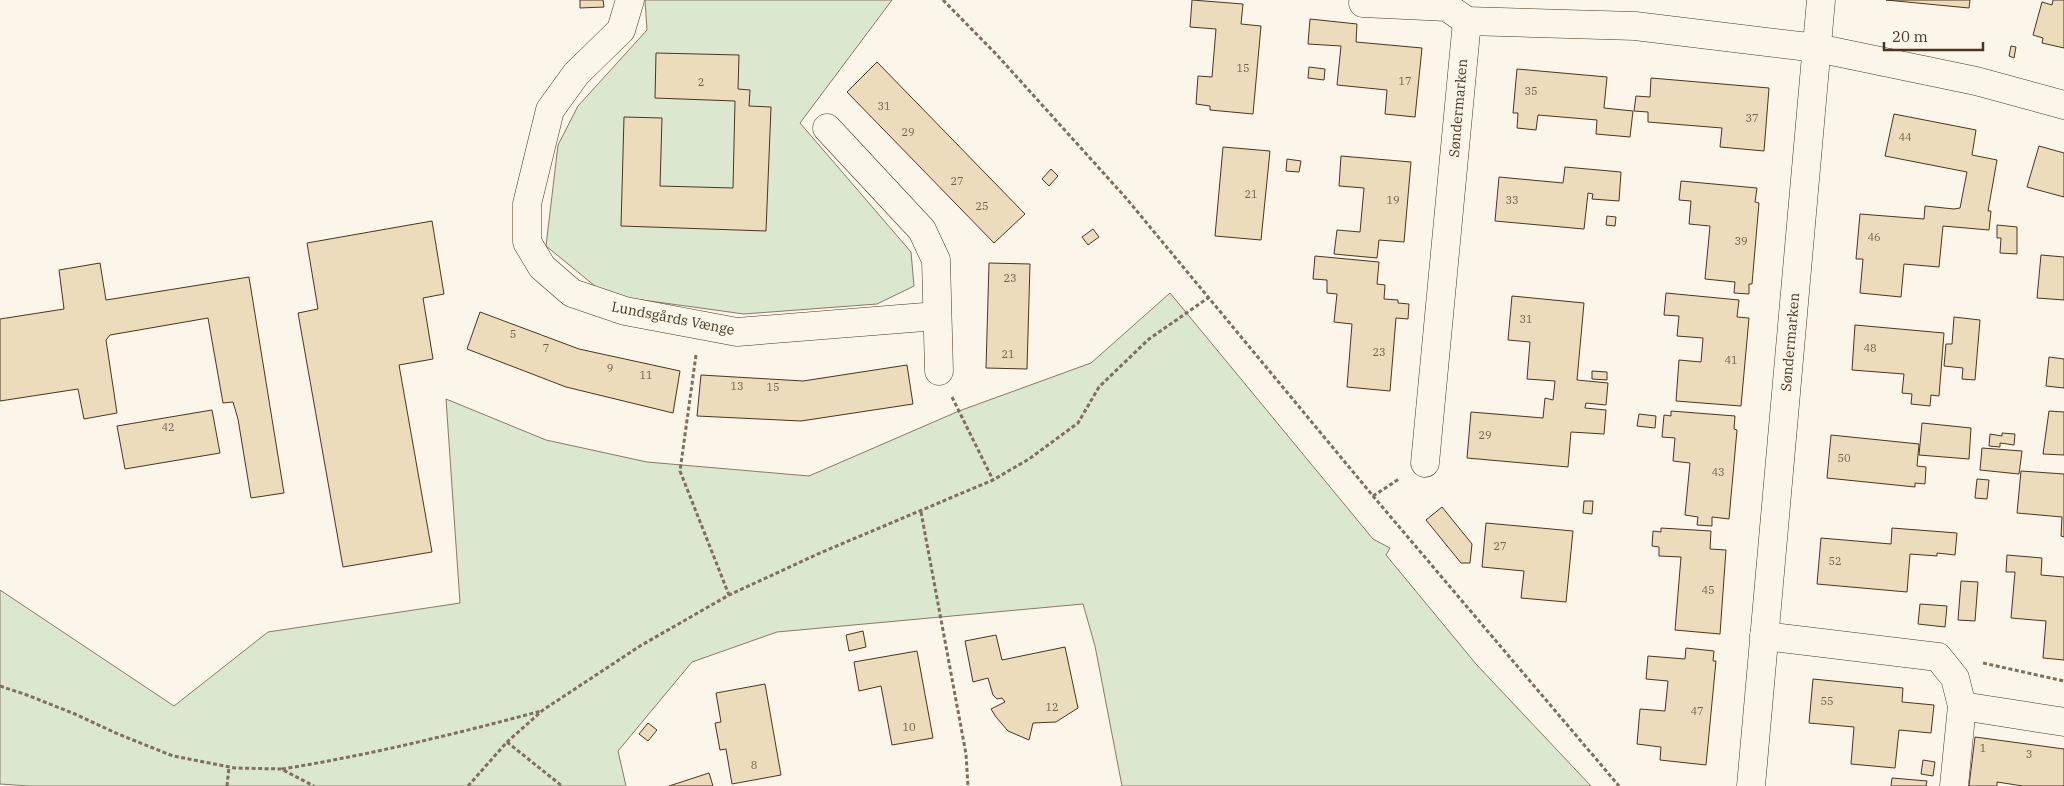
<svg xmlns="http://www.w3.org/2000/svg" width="2064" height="786" viewBox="0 0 2064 786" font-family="'IBM Plex Serif',serif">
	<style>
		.green { fill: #dce7d0; stroke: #887966 }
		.building { fill: #ecdcbc; stroke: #4a3520 }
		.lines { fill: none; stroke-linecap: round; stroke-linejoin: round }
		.street-casing { stroke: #4a3520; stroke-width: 29 }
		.path { stroke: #7f6f5c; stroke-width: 3; stroke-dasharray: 4 2.5; stroke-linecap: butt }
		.street { stroke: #fbf6e9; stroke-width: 28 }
		.labels { text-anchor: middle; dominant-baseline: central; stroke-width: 4; stroke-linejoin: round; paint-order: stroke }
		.number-label { font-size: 11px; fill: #725f47 }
		.street-label { font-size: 14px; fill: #4a3520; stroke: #fbf6e9 }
	</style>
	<rect width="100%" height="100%" fill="#fbf6e9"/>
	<g class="green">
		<polygon points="645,0 892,0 800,123 911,252 914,286 877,304 744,314 606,295 546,246 558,145 578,106 647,30"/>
		<polygon points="1170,293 1373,539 1390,548 1386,555 1476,664 1591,786 1122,786 1095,646 1083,604 777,632 692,662 618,751 626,786 30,786 0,784 0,590 174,706 268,632 460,603 446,399 546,440 647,462 809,476 959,411 1091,363"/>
	</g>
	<g class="building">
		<polygon points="580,0 603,0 604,7 580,8"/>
		<polygon points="1192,0 1243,4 1241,24 1261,26 1253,114 1210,110 1210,106 1196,104 1198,76 1212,77 1216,29 1190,27"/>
		<polygon points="1886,0 1970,0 1969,8"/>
		<polygon points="2053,0 2064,0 2064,48 2042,43 2043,38 2033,35 2042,2 2052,5"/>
		<polygon points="1310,19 1357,24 1356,42 1422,48 1415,117 1385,114 1387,90 1337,85 1341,46 1308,44"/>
		<polygon points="2011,46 2016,47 2014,58 2009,56"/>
		<polygon points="656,53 739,55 738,89 750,90 749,106 771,107 766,231 621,226 624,117 662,118 660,186 733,188 735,101 655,98"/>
		<polygon points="877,62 1025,214 994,243 847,92"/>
		<polygon points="1309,67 1325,69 1324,80 1308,78"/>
		<polygon points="1517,69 1607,77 1604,108 1633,111 1630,137 1596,134 1597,120 1538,115 1536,130 1517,128 1518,113 1513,113"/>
		<polygon points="1651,78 1769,88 1764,151 1720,147 1722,128 1648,122 1648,112 1634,111 1636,96 1650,97"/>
		<polygon points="1894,114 1976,130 1972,155 1997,160 1988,211 1991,211 1989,230 1943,226 1939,267 1904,264 1901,297 1860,293 1863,259 1856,259 1860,214 1924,219 1925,206 1954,209 1960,208 1967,172 1885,156"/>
		<polygon points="2039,146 2064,153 2064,197 2027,187"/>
		<polygon points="1223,147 1270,151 1261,240 1215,236"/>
		<polygon points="1341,156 1411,162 1404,242 1379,240 1377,258 1334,254 1337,230 1360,232 1364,188 1339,186"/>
		<polygon points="1287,159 1301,161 1299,172 1286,171"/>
		<polygon points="1565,167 1621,172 1619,201 1592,199 1593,194 1588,193 1584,229 1495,221 1499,177 1563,183"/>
		<polygon points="1051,169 1058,176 1049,186 1042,179"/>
		<polygon points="1681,181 1757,188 1755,202 1759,203 1752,284 1749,284 1749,294 1734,293 1735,282 1705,279 1710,226 1689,224 1691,201 1679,200"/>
		<polygon points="1607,216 1616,217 1615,226 1606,225"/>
		<polygon points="432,221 444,294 423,298 433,359 399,365 432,552 343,567 298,313 318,309 307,243"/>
		<polygon points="1997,225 2017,227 2017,254 2000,253 2001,238 1997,238"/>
		<polygon points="1093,229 1099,237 1088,245 1082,237"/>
		<polygon points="2041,255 2064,257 2064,300 2037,298"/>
		<polygon points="1315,256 1379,262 1377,284 1385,285 1384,299 1398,300 1398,303 1409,304 1408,319 1396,318 1390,391 1347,387 1352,324 1334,322 1337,294 1327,293 1327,280 1313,279"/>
		<polygon points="100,263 106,300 249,277 284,493 251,498 238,419 233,402 223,403 208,318 110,335 106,340 117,413 84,419 78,389 0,401 0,319 64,309 59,270"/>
		<polygon points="989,263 1030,264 1027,369 986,368"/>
		<polygon points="1666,293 1739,300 1737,317 1749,318 1741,406 1676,401 1679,360 1701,362 1703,338 1677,336 1679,316 1664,315"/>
		<polygon points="1512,296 1584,303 1577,380 1608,383 1606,405 1586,403 1585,408 1606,410 1604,434 1571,432 1568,467 1467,458 1471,412 1543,418 1545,398 1553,400 1555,381 1527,379 1530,342 1508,340"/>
		<polygon points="480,312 579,349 680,371 673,413 566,387 467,349"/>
		<polygon points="1954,317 1980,320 1975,380 1962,379 1963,368 1944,366 1946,344 1952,344"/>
		<polygon points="1855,325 1944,333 1939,396 1931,395 1930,406 1911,404 1912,394 1902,393 1904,374 1852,370"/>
		<polygon points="2049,357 2064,359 2064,388 2046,386"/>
		<polygon points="907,365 913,404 801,421 697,416 701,375 803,381"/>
		<polygon points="1592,371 1607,372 1607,380 1592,379"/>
		<polygon points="212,410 220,453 125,469 117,426"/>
		<polygon points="1671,411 1735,416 1734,429 1737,430 1729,519 1712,517 1712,526 1697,525 1698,517 1685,515 1690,463 1673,461 1675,438 1662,437 1664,415 1671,416"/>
		<polygon points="2049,411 2064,412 2064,455 2043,454"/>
		<polygon points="1639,414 1656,416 1655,428 1637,426"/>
		<polygon points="1922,423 1971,428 1969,459 1919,455"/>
		<polygon points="2002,433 2015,434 2014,445 2000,443 2000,447 1989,446 1990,434 2002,436"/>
		<polygon points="1831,435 1919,444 1917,466 1926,467 1925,484 1915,483 1915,487 1827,478"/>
		<polygon points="1982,448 2022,451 2019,474 1980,470"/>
		<polygon points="2021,471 2064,474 2064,537 2061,536 2062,517 2017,513"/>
		<polygon points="1977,479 1989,480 1987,499 1975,498"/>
		<polygon points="1584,501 1593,501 1592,514 1583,513"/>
		<polygon points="1442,507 1472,544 1470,563 1461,563 1426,520"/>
		<polygon points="1486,523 1573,531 1566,602 1521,598 1524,571 1482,567"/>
		<polygon points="1661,528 1711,531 1710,549 1726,550 1720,634 1675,630 1681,557 1659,556 1659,547 1652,546 1653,531 1661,532"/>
		<polygon points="1892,528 1957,533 1955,555 1937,553 1937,556 1910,554 1907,592 1817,584 1821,538 1891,544"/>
		<polygon points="2007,555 2042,558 2041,575 2064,577 2064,660 2043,658 2046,621 2011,618 2015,572 2006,572"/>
		<polygon points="1961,581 1978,582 1975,621 1958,620"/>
		<polygon points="1920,604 1947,606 1945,627 1918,624"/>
		<polygon points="863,631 866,647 849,651 846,635"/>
		<polygon points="996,635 1002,660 1065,647 1078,708 1056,722 1033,723 1029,740 1008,731 996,717 991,709 1005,702 1002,698 997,699 993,695 988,678 973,682 965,641"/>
		<polygon points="1686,648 1714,651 1713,661 1716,661 1706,765 1660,760 1661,747 1637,744 1640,709 1665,711 1668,681 1646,679 1648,656 1685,659"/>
		<polygon points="917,651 933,738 892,745 881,686 859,691 854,662"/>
		<polygon points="1813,679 1903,688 1902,702 1934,705 1931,733 1899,730 1895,768 1851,764 1854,727 1809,723"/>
		<polygon points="765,684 781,775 732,784 726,749 720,750 715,723 721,722 716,693"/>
		<polygon points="648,723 657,730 648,741 639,734"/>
		<polygon points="1975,737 2064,749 2064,786 2023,786 1997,782 1997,786 1969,786"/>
		<polygon points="1923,760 1935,762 1933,776 1921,774"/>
		<polygon points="709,773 713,786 669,786"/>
		<polygon points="1892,778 1927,781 1926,786 1891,786"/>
	</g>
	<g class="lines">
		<defs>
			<g id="street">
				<polyline points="630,0 621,30 576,74 550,110 527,204 527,242 542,267 572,293 625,311 737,332 937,316"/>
				<polyline points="1363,3 1447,7 1467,21"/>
				<polyline points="827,128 922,230 936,260 939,371"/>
				<polyline points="1425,463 1467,21 1635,26 1817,48 1976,81 2064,105"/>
				<polyline points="1764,636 1938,657 1955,678 1962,706 1954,786"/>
				<polyline points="1962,706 2064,722"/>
				<polyline points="1751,786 1821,0"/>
			</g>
		</defs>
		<use href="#street" class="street-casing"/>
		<g class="path">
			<polyline points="943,0 997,55 1126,198 1373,496 1619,786"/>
			<polyline points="696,355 680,471 729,595"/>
			<polyline points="952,397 993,480"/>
			<polyline points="1373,496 1399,479"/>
			<polyline points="921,512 966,754 968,786"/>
			<polyline points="1983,663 2064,681"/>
			<polyline points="0,686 27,695 75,714 118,734 173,756 235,768 281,769 314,786"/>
			<polyline points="507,742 562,786"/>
			<path d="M282,769c88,-14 173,-35 259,-58"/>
			<polyline points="227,786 229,767"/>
			<polyline points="468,786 507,742 543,710 640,646 729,595 820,553 993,480 1029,459 1078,423 1099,387 1149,339 1208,298"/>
		</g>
		<use href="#street" class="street"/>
	</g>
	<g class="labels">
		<g class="number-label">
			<text x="1243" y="68">15</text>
			<text x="1405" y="81">17</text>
			<text x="701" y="82">2</text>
			<text x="1531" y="91">35</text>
			<text x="884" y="106">31</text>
			<text x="1752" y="118">37</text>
			<text x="908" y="132">29</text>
			<text x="1905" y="137">44</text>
			<text x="957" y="181">27</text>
			<text x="1251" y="194">21</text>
			<text x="1393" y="200">19</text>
			<text x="1512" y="200">33</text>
			<text x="982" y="206">25</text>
			<text x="1874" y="237">46</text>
			<text x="1741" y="241">39</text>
			<text x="1010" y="278">23</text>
			<text x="1526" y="319">31</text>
			<text x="513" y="334">5</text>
			<text x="546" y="348">7</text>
			<text x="1870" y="348">48</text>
			<text x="1379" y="352">23</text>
			<text x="1008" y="354">21</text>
			<text x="1731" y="360">41</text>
			<text x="610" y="368">9</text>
			<text x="646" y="375">11</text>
			<text x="737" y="386">13</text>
			<text x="773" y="387">15</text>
			<text x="168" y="427">42</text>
			<text x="1485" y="435">29</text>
			<text x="1844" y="458">50</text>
			<text x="1718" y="472">43</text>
			<text x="1500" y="546">27</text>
			<text x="1835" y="561">52</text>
			<text x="1708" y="590">45</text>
			<text x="1827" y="701">55</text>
			<text x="1052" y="707">12</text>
			<text x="1697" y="711">47</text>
			<text x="909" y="727">10</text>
			<text x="1983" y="748">1</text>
			<text x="2029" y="754">3</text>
			<text x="754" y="765">8</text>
		</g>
		<g class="street-label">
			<text transform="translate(1458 108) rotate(-85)">Søndermarken</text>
			<text transform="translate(673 318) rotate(11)">Lundsgårds Vænge</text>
			<text transform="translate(1790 342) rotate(-85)">Søndermarken</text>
		</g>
	</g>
	<path d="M1884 42v8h99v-8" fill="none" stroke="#4a3520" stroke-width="2.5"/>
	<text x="1892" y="42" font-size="15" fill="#4a3520" stroke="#fbf6e9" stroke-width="4" paint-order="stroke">20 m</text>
</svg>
